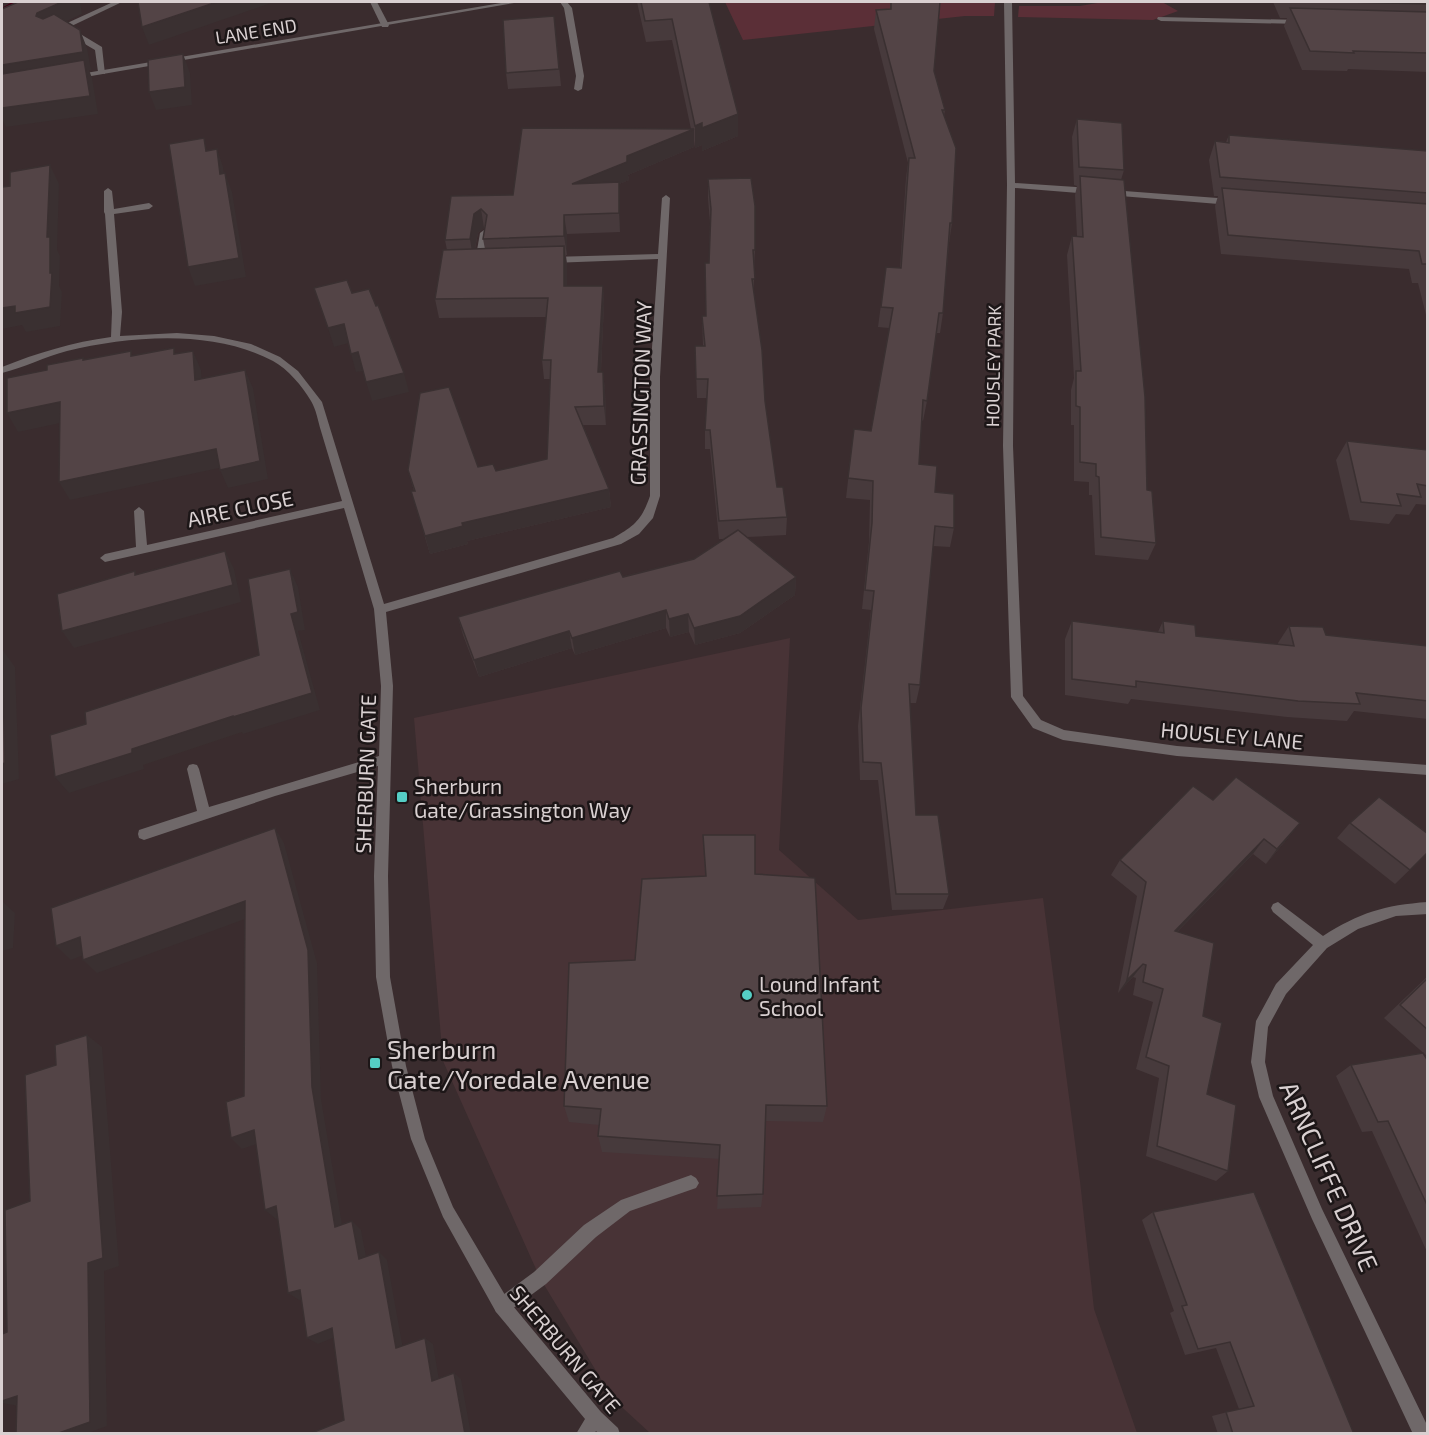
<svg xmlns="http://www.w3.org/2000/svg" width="1429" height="1435" viewBox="0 0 1429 1435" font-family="'Exo 2',sans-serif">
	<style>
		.built { fill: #483336 }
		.green { fill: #5b2f37 }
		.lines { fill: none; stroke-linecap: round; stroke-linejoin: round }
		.stream { fill: #400015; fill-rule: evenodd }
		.service { fill: #6f6869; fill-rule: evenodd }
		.minor { fill: #6f6869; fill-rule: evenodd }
		.tertiary { fill: #6f6869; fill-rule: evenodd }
		.wall { fill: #473a3c; fill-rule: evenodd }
		.shaded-wall { fill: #3a3031 }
		.building { fill: #534446; stroke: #3a3031; stroke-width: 1.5 }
		.poi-dot { fill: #55cec5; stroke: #1c1617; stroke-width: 2 }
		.labels { text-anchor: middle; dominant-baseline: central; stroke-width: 5; stroke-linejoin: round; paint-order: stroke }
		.far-street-label { font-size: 18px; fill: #d9d0d1; stroke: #1c1617 }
		.street-label { font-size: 21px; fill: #d9d0d1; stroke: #1c1617 }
		.poi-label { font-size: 21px; fill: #d9d0d1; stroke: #1c1617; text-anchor: start }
		.near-poi-label { font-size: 26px; fill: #d9d0d1; stroke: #1c1617; text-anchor: start }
		.near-street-label { font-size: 26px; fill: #d9d0d1; stroke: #1c1617 }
	</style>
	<rect width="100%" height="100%" fill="#3a2c2e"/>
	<polygon class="built" points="790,638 779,850 858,920 1043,898 1080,1181 1094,1309 1137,1433 650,1433 613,1399 540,1278 443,1061 414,718"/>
	<g class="green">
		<polygon points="725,2 995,2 994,16 965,16 743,40"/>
		<polygon points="1103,2 1162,2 1178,11 1153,20 1018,17 1019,6 1080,6"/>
	</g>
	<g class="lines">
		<polygon class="stream" points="12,2 20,2 2,13 2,8"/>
		<g class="service">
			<polygon points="560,2 567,2 572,8 584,76 582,89 578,91 574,89 576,76 564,8"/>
			<polygon points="691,1175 696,1178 699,1183 696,1188 630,1211 596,1237 546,1284 508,1312 502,1314 496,1312 494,1306 496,1300 534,1272 584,1225 621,1200"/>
		</g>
		<g class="minor">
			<polygon points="113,2 122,2 59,32 52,30"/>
			<polygon points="370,2 377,2 389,25 388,27 382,27"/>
			<polygon points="1004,2 1012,2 1015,183 1091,188 1095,191 1091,194 1015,188 1013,446 1023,696 1041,720 1064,730 1177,746 1428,765 1428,775 1177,756 1063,740 1033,728 1013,700 1011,697 1003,446 1007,185"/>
			<polygon points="1158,17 1301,20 1305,22 1301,24 1161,21 1157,19"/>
			<polygon points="66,29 72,29 102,47 105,74 98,72 95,50 66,33"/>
			<path d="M108,188l4,3 2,18 35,-6 4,3 -4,3 -35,5 8,98 -2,24 57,-3 37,3 37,8 29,13 18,14 24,31 62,202 229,-66c22,-12 29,-19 37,-42v-119l8,-118 -107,4 -4,-3 4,-3 107,-3 4,-56 4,-3 4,3 -10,179v119l-7,22 -14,16 -18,10 -235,68 7,74 -5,190 2,101 16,89 19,73 28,68 55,93 93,112 17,16 2,6h-21l-3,-3 -2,3h-18l9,-15 -89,-107 -53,-95 -32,-78 -19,-73 -16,-89 -2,-101 4,-110 -103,30 -131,44 -5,-2 -1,-4 1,-4 58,-19 -10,-42 2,-4 4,-1 4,1 2,4 10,38 170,-51 2,-70 -7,-77 -30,-101 -239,54 -5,-4 5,-4 31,-7 -2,-36 5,-4 5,4 3,34 195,-44c-7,-23 -14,-47 -21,-70 -3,-10 -5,-22 -10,-30 -9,-15 -23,-32 -38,-40 -61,-32 -142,-25 -206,-10 -23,6 -44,17 -65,22v-6c35,-14 71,-25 109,-30l1,-25 -7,-98 -1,-2v-21z"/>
			<polygon points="1111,190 1231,199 1235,202 1231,205 1108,195 1108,191"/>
			<polygon points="484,230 488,233 483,262 479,265 475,262 480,233"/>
			<path d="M1278,902l45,34c36,-23 61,-31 105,-34v12l-32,2 -38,13 -31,19 -41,46 -18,33 -3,35 8,34 49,113 106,218v7h-15l-101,-215 -53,-122 -8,-35 5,-41 20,-37 37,-39 -40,-33 -2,-4 2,-4z"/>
		</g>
		<polygon class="tertiary" points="507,2 520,2 74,79 70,77 74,75"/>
	</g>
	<g class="wall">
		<path d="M637,2h72l29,134 -36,15v-6l-7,3 -1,-7v6l-66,28 1,5 -10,4 1,17v31l-53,2v21h-1l1,10v21h36l1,18 -3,68h2l2,18 1,35h-23l26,64 2,18 -144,34 1,3 -38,10 -19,-63h3l-6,-21 70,-3 18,4 51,-12 3,-80h-6l-2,-19 4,-43 -107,1 -4,-19 12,-49 -2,-10 6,-44 62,-1 178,-66 -19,-89 -26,2zM484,228l1,1 -2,10 2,10h-10l3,-16z"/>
		<polygon points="891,2 940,2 934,71 945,110 944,116 952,223 949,243 943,313 940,333 936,333 927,401 923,421 922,420 919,464 954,528 950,547 933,546 920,685 916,703 910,703 916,815 949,894 943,909 892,910 878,780 860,780 858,726 871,610 862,609 869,542 870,500 846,498 854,429 871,431 889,328 878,327 886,267 900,268 906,178 908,163 874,29 876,10 890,9"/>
		<polygon points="1273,2 1428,2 1428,72 1348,69 1347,71 1302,70 1284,26 1287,18 1280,18"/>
		<polygon points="554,16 561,86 508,89 506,73"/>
		<polygon points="1077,119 1124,170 1121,180 1147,490 1156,543 1148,560 1095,555 1092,495 1089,495 1089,482 1074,481 1074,425 1071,425 1071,390 1074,378 1067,255 1072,236 1077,236 1075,195 1077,186 1074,185 1072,137"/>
		<polygon points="1229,135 1428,151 1428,323 1418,283 1412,283 1409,269 1221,254 1215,206 1218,196 1214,196 1209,160 1215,141 1226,142"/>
		<polygon points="708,179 755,250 754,269 754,297 765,401 777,487 787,517 786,535 747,537 796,577 795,595 740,633 695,645 689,632 670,637 666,628 575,655 572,648 479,677 463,635 458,617 694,559 725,539 719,539 710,449 705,449 705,430 707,398 697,398 695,346 703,346 702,316 706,316 709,263 710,223 708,198"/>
		<polygon points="1347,441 1428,450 1428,505 1416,504 1409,515 1396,514 1389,524 1350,520 1336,460"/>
		<polygon points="1072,621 1158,632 1163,621 1196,636 1278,645 1278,643 1289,626 1326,635 1428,646 1428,719 1354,711 1347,721 1287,717 1131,699 1128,704 1065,695 1065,639"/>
		<polygon points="1213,800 1300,823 1288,838 1266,864 1253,854 1178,931 1203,1016 1207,1094 1228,1171 1216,1181 1146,1156 1159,1078 1136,1069 1153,1002 1133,995 1136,978 1133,977 1118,993 1137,896 1111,875 1120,860"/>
		<polygon points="1350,823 1428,852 1395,884 1337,838"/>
		<polygon points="703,835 755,874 827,1106 823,1122 765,1121 763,1194 761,1207 717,1209 720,1159 602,1152 598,1136 599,1125 569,1122 564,1106 635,960 705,876"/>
		<polygon points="1428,976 1428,1057 1384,1018"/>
		<polygon points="1428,1061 1428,1254 1372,1131 1362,1132 1336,1076 1351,1065"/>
		<polygon points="1153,1212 1354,1434 1218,1434 1212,1416 1239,1409 1216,1348 1185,1355 1170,1313 1174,1311 1142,1220"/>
	</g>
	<g class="shaded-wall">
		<polygon points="62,2 80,2 82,14 45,31 36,16 37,13"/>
		<polygon points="217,2 274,2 149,45 142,27"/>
		<polygon points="80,30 87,48 91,70 89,70 92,78 98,114 6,127 2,119 2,65"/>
		<polygon points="183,54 190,73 192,105 156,110 149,92"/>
		<polygon points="738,114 738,136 702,151 702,128"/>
		<polygon points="702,123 702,145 695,148 695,126"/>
		<polygon points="694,129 694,147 628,175 629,180 619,184 620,201 620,232 619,213 572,184 627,156"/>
		<polygon points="217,149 223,167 227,193 220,174"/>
		<polygon points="50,165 59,184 57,250 60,256 59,286 62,292 60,326 26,332 22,325 2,329 2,308 50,273 47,237"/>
		<polygon points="225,173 232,192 246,277 195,286 188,267"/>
		<polygon points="481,209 484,228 478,233 473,258 470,239 474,214"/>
		<polygon points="564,215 567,234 567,255 564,236"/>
		<polygon points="564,246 567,265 567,305 564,286"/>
		<polygon points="603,286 604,304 600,391 598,372"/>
		<polygon points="344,324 349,343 334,347 328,328"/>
		<polygon points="193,351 201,370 203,399 195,380"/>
		<polygon points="358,352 363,371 356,372 351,354"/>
		<polygon points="245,370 253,388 268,479 228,488 220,470"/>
		<polygon points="603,372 605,390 606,425 604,406"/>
		<polygon points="404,373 409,392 372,401 366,382"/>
		<polygon points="60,402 70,421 18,432 7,413"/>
		<polygon points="216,449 224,467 70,500 59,482"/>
		<polygon points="609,489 611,507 467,541 468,544 430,554 425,536 462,523"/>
		<polygon points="225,551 234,569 241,602 74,648 62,631"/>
		<polygon points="290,569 298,587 305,630 298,631 320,710 243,734 242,732 143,765 144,769 69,793 55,777 132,749 233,716 291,614"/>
		<polygon points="796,577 795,595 740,633 695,645 694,628"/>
		<polygon points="666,610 666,628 575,655 572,638"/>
		<polygon points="688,614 689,632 670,637 669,619"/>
		<polygon points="569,631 572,648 479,677 474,660"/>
		<polygon points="2,649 15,667 19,779 2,784"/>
		<polygon points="1300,823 1288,838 1266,864 1277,849"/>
		<polygon points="275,828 284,843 317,963 321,1099 344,1236 335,1227 312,1087"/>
		<polygon points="1264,839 1253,854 1165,944 1175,931"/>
		<polygon points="2,901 15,913 13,948 2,951"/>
		<polygon points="245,901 256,915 97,973 83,960"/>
		<polygon points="80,937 94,951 71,960 56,946"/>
		<polygon points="1143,964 1133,977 1118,993 1127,980"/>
		<polygon points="87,1035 102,1047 119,1266 104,1271 107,1426 85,1434 56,1434 88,1263"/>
		<polygon points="254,1130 265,1141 242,1149 231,1138"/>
		<polygon points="276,1206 287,1215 276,1219 265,1210"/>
		<polygon points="352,1221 361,1230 368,1267 359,1259"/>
		<polygon points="379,1252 387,1260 404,1354 396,1348"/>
		<polygon points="300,1290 311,1297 299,1300 288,1293"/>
		<polygon points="332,1328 342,1334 318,1344 307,1338"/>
		<polygon points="425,1338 433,1344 440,1386 432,1381"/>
		<polygon points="454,1373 461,1379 471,1434 465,1434"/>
		<polygon points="17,1396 19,1406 2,1403 2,1401"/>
	</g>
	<g class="building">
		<polygon points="18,2 62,2 37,13 36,16 43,19 54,14 80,30 83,52 2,65 2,9"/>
		<polygon points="138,2 217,2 142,27"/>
		<polygon points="641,2 709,2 738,114 702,128 702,123 695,126 672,19 645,21"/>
		<polygon points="891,2 940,2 934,71 945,110 942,110 956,148 952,223 950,223 943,313 939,313 927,401 923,400 919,464 937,466 935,492 954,494 954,528 935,526 920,685 909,684 916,815 938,815 949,894 896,894 881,763 863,762 861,708 874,591 865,590 872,523 873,481 848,478 854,429 871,431 893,308 881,307 886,267 901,268 909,158 915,158 876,10 891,9"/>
		<polygon points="1347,2 1428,2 1428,4"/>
		<polygon points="1290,8 1428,12 1428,53 1353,51 1354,53 1310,51"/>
		<polygon points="554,16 559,69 506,73 503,20"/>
		<polygon points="183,54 185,87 149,92 148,60"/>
		<polygon points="84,60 90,96 2,108 2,74"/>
		<polygon points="1077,119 1122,123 1124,170 1079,167"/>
		<polygon points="522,128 694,129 627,156 627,162 572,184 619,182 619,213 564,215 564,236 483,239 487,215 481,209 474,214 470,239 445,240 451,196 513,195"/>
		<polygon points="1229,135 1428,151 1428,193 1220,177 1215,141 1229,143"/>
		<polygon points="204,138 206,151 217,149 220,174 225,173 239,258 188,267 169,144"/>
		<polygon points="50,165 47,237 50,237 50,273 52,273 50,307 15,313 15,306 2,308 2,187 10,186 10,172"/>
		<polygon points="1080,176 1124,180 1145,397 1147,490 1152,491 1156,543 1101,537 1099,477 1096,476 1096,464 1080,462 1080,407 1076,406 1076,371 1081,371 1072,236 1083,237"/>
		<polygon points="751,178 755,206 755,250 753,250 755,279 752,279 762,350 765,401 777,487 783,487 787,517 719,521 710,430 705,430 708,379 696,379 695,346 705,346 702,316 706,316 705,263 709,263 711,209 708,179"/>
		<polygon points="1222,188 1428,204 1428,264 1422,264 1419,251 1228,235"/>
		<polygon points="564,246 564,286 603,286 598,372 603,372 604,406 575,407 609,489 462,523 463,526 425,536 411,491 415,491 408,470 420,393 449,387 478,467 493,464 496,471 547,459 551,360 542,360 548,298 435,299 443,250"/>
		<polygon points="347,280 352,293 369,289 376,306 378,305 404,373 366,382 358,352 351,354 344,324 328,328 314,288"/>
		<polygon points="174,348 174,354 193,351 195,380 245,370 260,461 220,470 216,449 59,482 60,402 7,413 7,378 47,370 47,365 83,358 83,360 131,351 131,356"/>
		<polygon points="1347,441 1428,450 1428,486 1417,484 1421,497 1397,494 1401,506 1361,502"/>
		<polygon points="738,530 796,577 740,616 694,628 688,614 669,619 666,610 572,638 569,631 474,660 458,617 620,571 623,577 694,559"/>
		<polygon points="225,551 233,585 62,631 57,594 135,571 135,575"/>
		<polygon points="290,569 298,612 291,614 312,693 233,717 233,716 132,749 132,753 55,777 50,735 86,724 85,712 259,655 248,579"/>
		<polygon points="1072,621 1164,633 1163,621 1195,625 1196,636 1294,646 1289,626 1323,627 1326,635 1428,646 1428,701 1356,693 1360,704 1298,701 1136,681 1136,687 1072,679"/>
		<polygon points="2,649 5,763 2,764"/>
		<polygon points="1236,777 1300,823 1277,849 1264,839 1175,931 1214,943 1203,1016 1222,1023 1207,1094 1236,1105 1228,1171 1157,1146 1169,1066 1146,1057 1163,989 1143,982 1146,965 1143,964 1127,980 1146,882 1120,860 1193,786 1213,800"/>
		<polygon points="1379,797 1428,834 1428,852 1410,870 1350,823"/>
		<polygon points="275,828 308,950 312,1087 335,1227 352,1221 359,1259 379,1252 396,1348 425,1338 432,1381 454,1373 465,1434 309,1434 344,1420 332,1328 307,1338 300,1290 288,1293 276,1206 265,1210 254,1130 231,1138 226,1102 244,1096 245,901 83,960 80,937 56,946 51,908"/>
		<polygon points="703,835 755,835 755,874 815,878 827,1106 766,1105 763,1194 717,1196 720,1145 598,1136 601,1109 564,1106 569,963 635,960 642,879 706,876"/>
		<polygon points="1428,978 1428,1030 1400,1005"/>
		<polygon points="87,1035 103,1258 88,1263 90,1422 56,1434 16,1434 17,1396 2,1401 2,1334 7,1332 5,1210 30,1201 25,1075 56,1065 55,1045"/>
		<polygon points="1423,1053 1428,1061 1428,1207 1388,1121 1378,1122 1351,1065"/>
		<polygon points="1254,1192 1354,1434 1233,1434 1226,1412 1254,1406 1230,1342 1198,1349 1182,1306 1187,1305 1153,1212"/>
	</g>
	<g class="poi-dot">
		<rect x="396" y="791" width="12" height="12" rx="3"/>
		<circle cx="747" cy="995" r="6"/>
		<rect x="369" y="1057" width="12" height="12" rx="3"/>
	</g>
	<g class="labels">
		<g class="far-street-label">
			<text transform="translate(256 31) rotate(-9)">LANE END</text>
			<text transform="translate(993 366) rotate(-89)">HOUSLEY PARK</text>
		</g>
		<g class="street-label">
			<text transform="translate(640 393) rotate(-88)">GRASSINGTON WAY</text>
			<text transform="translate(240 508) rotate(-12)">AIRE CLOSE</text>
			<text transform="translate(1232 735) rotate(5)">HOUSLEY LANE</text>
			<text transform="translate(365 774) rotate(-88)">SHERBURN GATE</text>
			<text transform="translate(566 1349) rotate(50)">SHERBURN GATE</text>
		</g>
		<g class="poi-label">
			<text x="414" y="785">Sherburn<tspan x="414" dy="24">Gate/Grassington Way</tspan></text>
			<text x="759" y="983">Lound Infant<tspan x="759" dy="24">School</tspan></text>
		</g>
		<g class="near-poi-label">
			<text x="387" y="1048">Sherburn<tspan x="387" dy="30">Gate/Yoredale Avenue</tspan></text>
		</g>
		<g class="near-street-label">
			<text transform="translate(1330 1176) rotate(66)">ARNCLIFFE DRIVE</text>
		</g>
	</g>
	<rect width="1429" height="1435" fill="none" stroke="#d9d0d1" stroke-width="6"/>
</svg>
